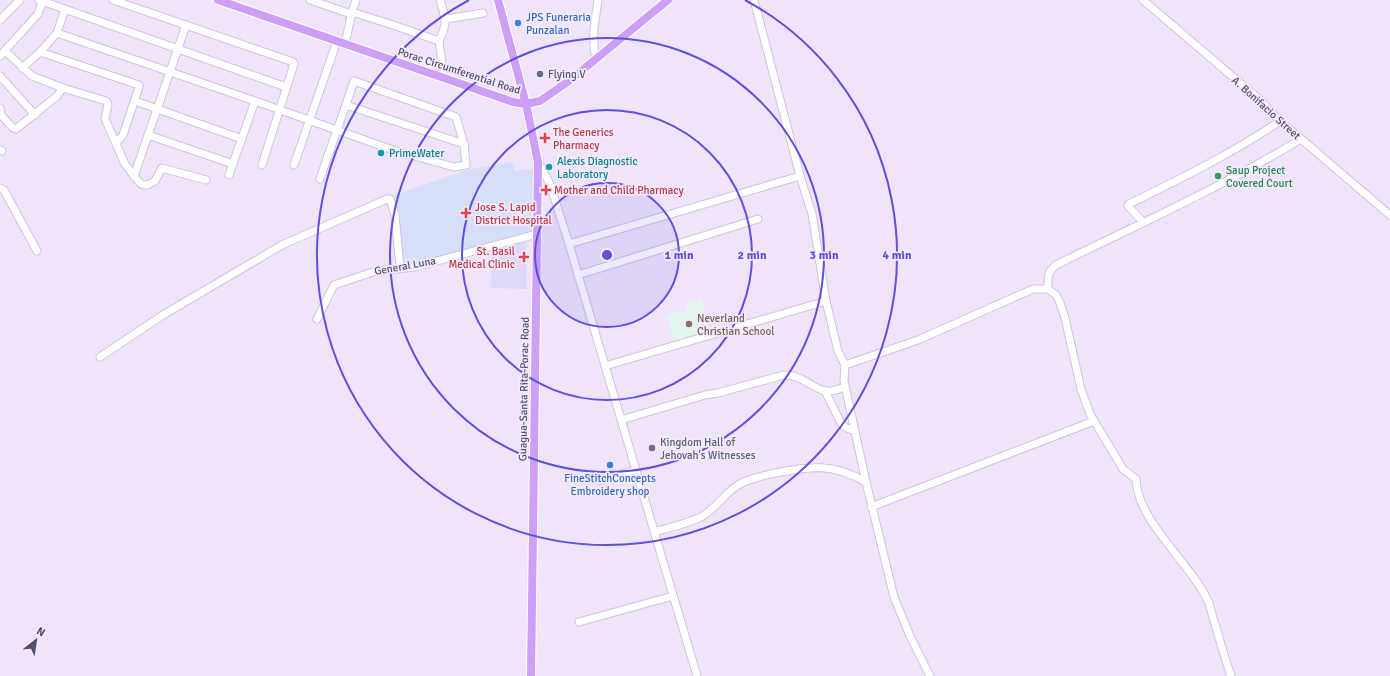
<svg xmlns="http://www.w3.org/2000/svg" width="1390" height="676" viewBox="0 0 1390 676" font-family="Signika,sans-serif">
	<style>
		.commercial { fill: #dfd8fb }
		.education { fill: #e1f7ed }
		.medical { fill: #d7def8 }
		.lines { fill: none; stroke-linecap: round; stroke-linejoin: round }
		.minor-casing { stroke: #cec3e1; stroke-width: 9 }
		.major-casing { stroke: #fff; stroke-width: 10 }
		.minor { stroke: #fff; stroke-width: 7 }
		.major { stroke: #ce9ff6; stroke-width: 8 }
		.ring { fill: none; stroke: #614fde; stroke-width: 2 }
		.shop-dot { fill: #3f7fe0; stroke: #f4eafe; stroke-width: 1.5 }
		.service-dot { fill: #5c6f8a; stroke: #f4eafe; stroke-width: 1.5 }
		.health-dot { fill: #e0444e; stroke: #f4eafe; stroke-width: 1.5 }
		.culture-dot { fill: #0f9aa8; stroke: #f4eafe; stroke-width: 1.5 }
		.leisure-dot { fill: #2e9e5b; stroke: #f4eafe; stroke-width: 1.5 }
		.education-dot { fill: #8d6e63; stroke: #f4eafe; stroke-width: 1.5 }
		.worship-dot { fill: #6b7280; stroke: #f4eafe; stroke-width: 1.5 }
		.labels { text-anchor: middle; dominant-baseline: central; stroke-width: 3.5; stroke-linejoin: round; paint-order: stroke }
		.shop-label { font-size: 11px; fill: #366cbe; stroke: #f4eafe; text-anchor: start }
		.street-label { font-size: 11px; fill: #554b72; stroke: #f4eafe }
		.service-label { font-size: 11px; fill: #4e5e75; stroke: #f4eafe; text-anchor: start }
		.health-label { font-size: 11px; fill: #be3a42; stroke: #f4eafe; text-anchor: start }
		.culture-label { font-size: 11px; fill: #0d838f; stroke: #f4eafe; text-anchor: start }
		.leisure-label { font-size: 11px; fill: #27864d; stroke: #f4eafe; text-anchor: start }
		.education-label { font-size: 11px; fill: #785e54; stroke: #f4eafe; text-anchor: start }
		.worship-label { font-size: 11px; fill: #5b616d; stroke: #f4eafe; text-anchor: start }
		.centre { fill: #614fde; stroke: #f4eafe; stroke-width: 2 }
		.ring-label { font-size: 12px; text-anchor: middle; font-weight: bold; fill: #614fde; stroke: #f4eafe; stroke-width: 3.5; stroke-linejoin: round; paint-order: stroke }
	</style>
	<rect width="100%" height="100%" fill="#f0e4fb"/>
	<polygon class="commercial" points="526,240 527,289 491,288 493,248 506,248 507,244"/>
	<polygon class="education" points="702,299 710,333 674,342 667,315 687,310 686,303"/>
	<polygon class="medical" points="512,162 515,171 535,169 534,232 423,263 402,264 395,195 467,170"/>
	<g class="lines">
		<defs>
			<g id="minor">
				<polyline points="39,0 286,87"/>
				<polyline points="113,0 293,62 294,64 262,165"/>
				<polyline points="310,0 351,14"/>
				<polyline points="356,0 352,12 393,25 439,41 444,78"/>
				<polyline points="1143,0 1260,100 1280,121 1390,215"/>
				<polyline points="446,19 483,13"/>
				<polyline points="0,20 20,0"/>
				<path d="M57,33l198,68 138,49 61,17 12,-2 -2,-21 -8,-27 -102,-36c-11,33 -23,65 -34,98"/>
				<path d="M439,41c9,-20 7,-20 1,-41"/>
				<polyline points="345,44 352,12"/>
				<polyline points="5,51 32,76 63,88 106,101 108,104 105,119 125,164 134,176 141,184 144,185 148,185 155,181 162,168 206,180"/>
				<polyline points="40,52 139,85 139,87 123,135 116,143"/>
				<polyline points="0,56 38,14 43,0"/>
				<path d="M596,59c-5,-22 -1,-37 2,-59"/>
				<polyline points="22,68 40,52 57,33 65,9"/>
				<polyline points="0,76 35,115"/>
				<polyline points="135,101 242,139"/>
				<polyline points="346,105 464,144"/>
				<polyline points="0,108 1,115 13,128 16,129 57,96 63,88"/>
				<polyline points="148,135 233,164"/>
				<polyline points="0,150 2,151"/>
				<polyline points="538,162 550,184 569,244 697,676"/>
				<polyline points="294,165 337,41"/>
				<polyline points="229,175 255,101"/>
				<polyline points="134,176 186,25"/>
				<polyline points="0,188 4,190 37,251"/>
				<path d="M1143,222l-15,-16 1,-2c51,-25 104,-51 151,-83"/>
				<polyline points="569,244 800,176"/>
				<polyline points="578,275 758,219"/>
				<path d="M1048,289c0,-11 -1,-17 8,-24 83,-41 166,-78 245,-126"/>
				<polyline points="826,301 838,351 845,365 844,381 866,482"/>
				<polyline points="317,319 334,285 376,271 415,267 537,234"/>
				<polyline points="100,357 163,315 282,245 387,199 390,199 395,215 400,267"/>
				<path d="M845,365l73,-25 115,-51h15l8,6 4,8 5,15 16,71 9,25 33,55 13,10c1,42 54,83 72,122 3,7 4,15 7,23 5,17 10,35 16,52"/>
				<polyline points="605,366 826,301 812,214 800,176 754,0"/>
				<polyline points="825,391 842,425 847,428 855,431"/>
				<path d="M621,420l84,-25 13,-2 66,-18c18,-1 28,14 42,16 6,1 13,-2 19,-4"/>
				<polyline points="599,481 636,470"/>
				<polyline points="871,507 1094,421"/>
				<path d="M654,532c14,-4 35,-9 47,-15 15,-8 24,-25 39,-33 11,-6 23,-8 35,-11 36,-7 58,-10 91,9l28,115 16,39 20,40"/>
				<polyline points="579,622 673,596"/>
			</g>
			<g id="major">
				<polyline points="218,0 444,78 513,102 526,104 540,101 569,81 668,0"/>
				<polyline points="498,0 526,104 538,162 531,676"/>
			</g>
		</defs>
		<use href="#minor" class="minor-casing"/>
		<use href="#major" class="major-casing"/>
		<use href="#minor" class="minor"/>
		<use href="#major" class="major"/>
	</g>
	<circle cx="607" cy="255" r="72" fill="#614fde" fill-opacity=".12"/>
	<g class="ring">
		<circle cx="607" cy="255" r="72"/>
		<circle cx="607" cy="255" r="145"/>
		<circle cx="607" cy="255" r="217"/>
		<path d="M745 0A290 290 0 1 1 469 0"/>
	</g>
	<g class="shop-dot">
		<circle cx="518" cy="23" r="4"/>
		<circle cx="610" cy="465" r="4"/>
	</g>
	<circle class="service-dot" cx="540" cy="74" r="4"/>
	<g class="health-dot">
		<path d="M543 132h4v4h4v4h-4v4h-4v-4h-4v-4h4z"/>
		<path d="M544 184h4v4h4v4h-4v4h-4v-4h-4v-4h4z"/>
		<path d="M464 207h4v4h4v4h-4v4h-4v-4h-4v-4h4z"/>
		<path d="M522 251h4v4h4v4h-4v4h-4v-4h-4v-4h4z"/>
	</g>
	<g class="culture-dot">
		<circle cx="381" cy="153" r="4"/>
		<circle cx="549" cy="167" r="4"/>
	</g>
	<circle class="leisure-dot" cx="1218" cy="176" r="4"/>
	<circle class="education-dot" cx="689" cy="324" r="4"/>
	<circle class="worship-dot" cx="652" cy="448" r="4"/>
	<g class="labels">
		<g class="shop-label">
			<text x="526" y="17">JPS Funeraria<tspan x="526" dy="13">Punzalan</tspan></text>
			<text x="610" y="478" text-anchor="middle">FineStitchConcepts<tspan x="610" dy="13">Embroidery shop</tspan></text>
		</g>
		<g class="street-label">
			<text transform="translate(459 71) rotate(18)">Porac Circumferential Road</text>
			<text transform="translate(1266 108) rotate(42)">A. Bonifacio Street</text>
			<text transform="translate(405 266) rotate(-10)">General Luna</text>
			<text transform="translate(524 389) rotate(-89)">Guagua-Santa Rita-Porac Road</text>
		</g>
		<g class="service-label">
			<text x="548" y="74">Flying V</text>
		</g>
		<g class="health-label">
			<text x="553" y="132">The Generics<tspan x="553" dy="13">Pharmacy</tspan></text>
			<text x="554" y="190">Mother and Child Pharmacy</text>
			<text x="475" y="207">Jose S. Lapid<tspan x="475" dy="13">District Hospital</tspan></text>
			<text x="515" y="251" text-anchor="end">St. Basil<tspan x="515" dy="13">Medical Clinic</tspan></text>
		</g>
		<g class="culture-label">
			<text x="389" y="153">PrimeWater</text>
			<text x="557" y="161">Alexis Diagnostic<tspan x="557" dy="13">Laboratory</tspan></text>
		</g>
		<g class="leisure-label">
			<text x="1226" y="170">Saup Project<tspan x="1226" dy="13">Covered Court</tspan></text>
		</g>
		<g class="education-label">
			<text x="697" y="318">Neverland<tspan x="697" dy="13">Christian School</tspan></text>
		</g>
		<g class="worship-label">
			<text x="660" y="442">Kingdom Hall of<tspan x="660" dy="13">Jehovah's Witnesses</tspan></text>
		</g>
	</g>
	<circle cx="607" cy="255" r="6" class="centre"/>
	<g class="ring-label">
		<text x="679" y="259">1 min</text>
		<text x="752" y="259">2 min</text>
		<text x="824" y="259">3 min</text>
		<text x="897" y="259">4 min</text>
	</g>
	<g transform="translate(36 640) rotate(30)" stroke="#f4eafe" stroke-width="3" paint-order="stroke">
	<path d="M0-3L7 15L0 10L-7 15Z" fill="#554b72"/>
	<text y="-6" font-size="11" font-weight="bold" text-anchor="middle" fill="#554b72">N</text>
	</g>
</svg>
